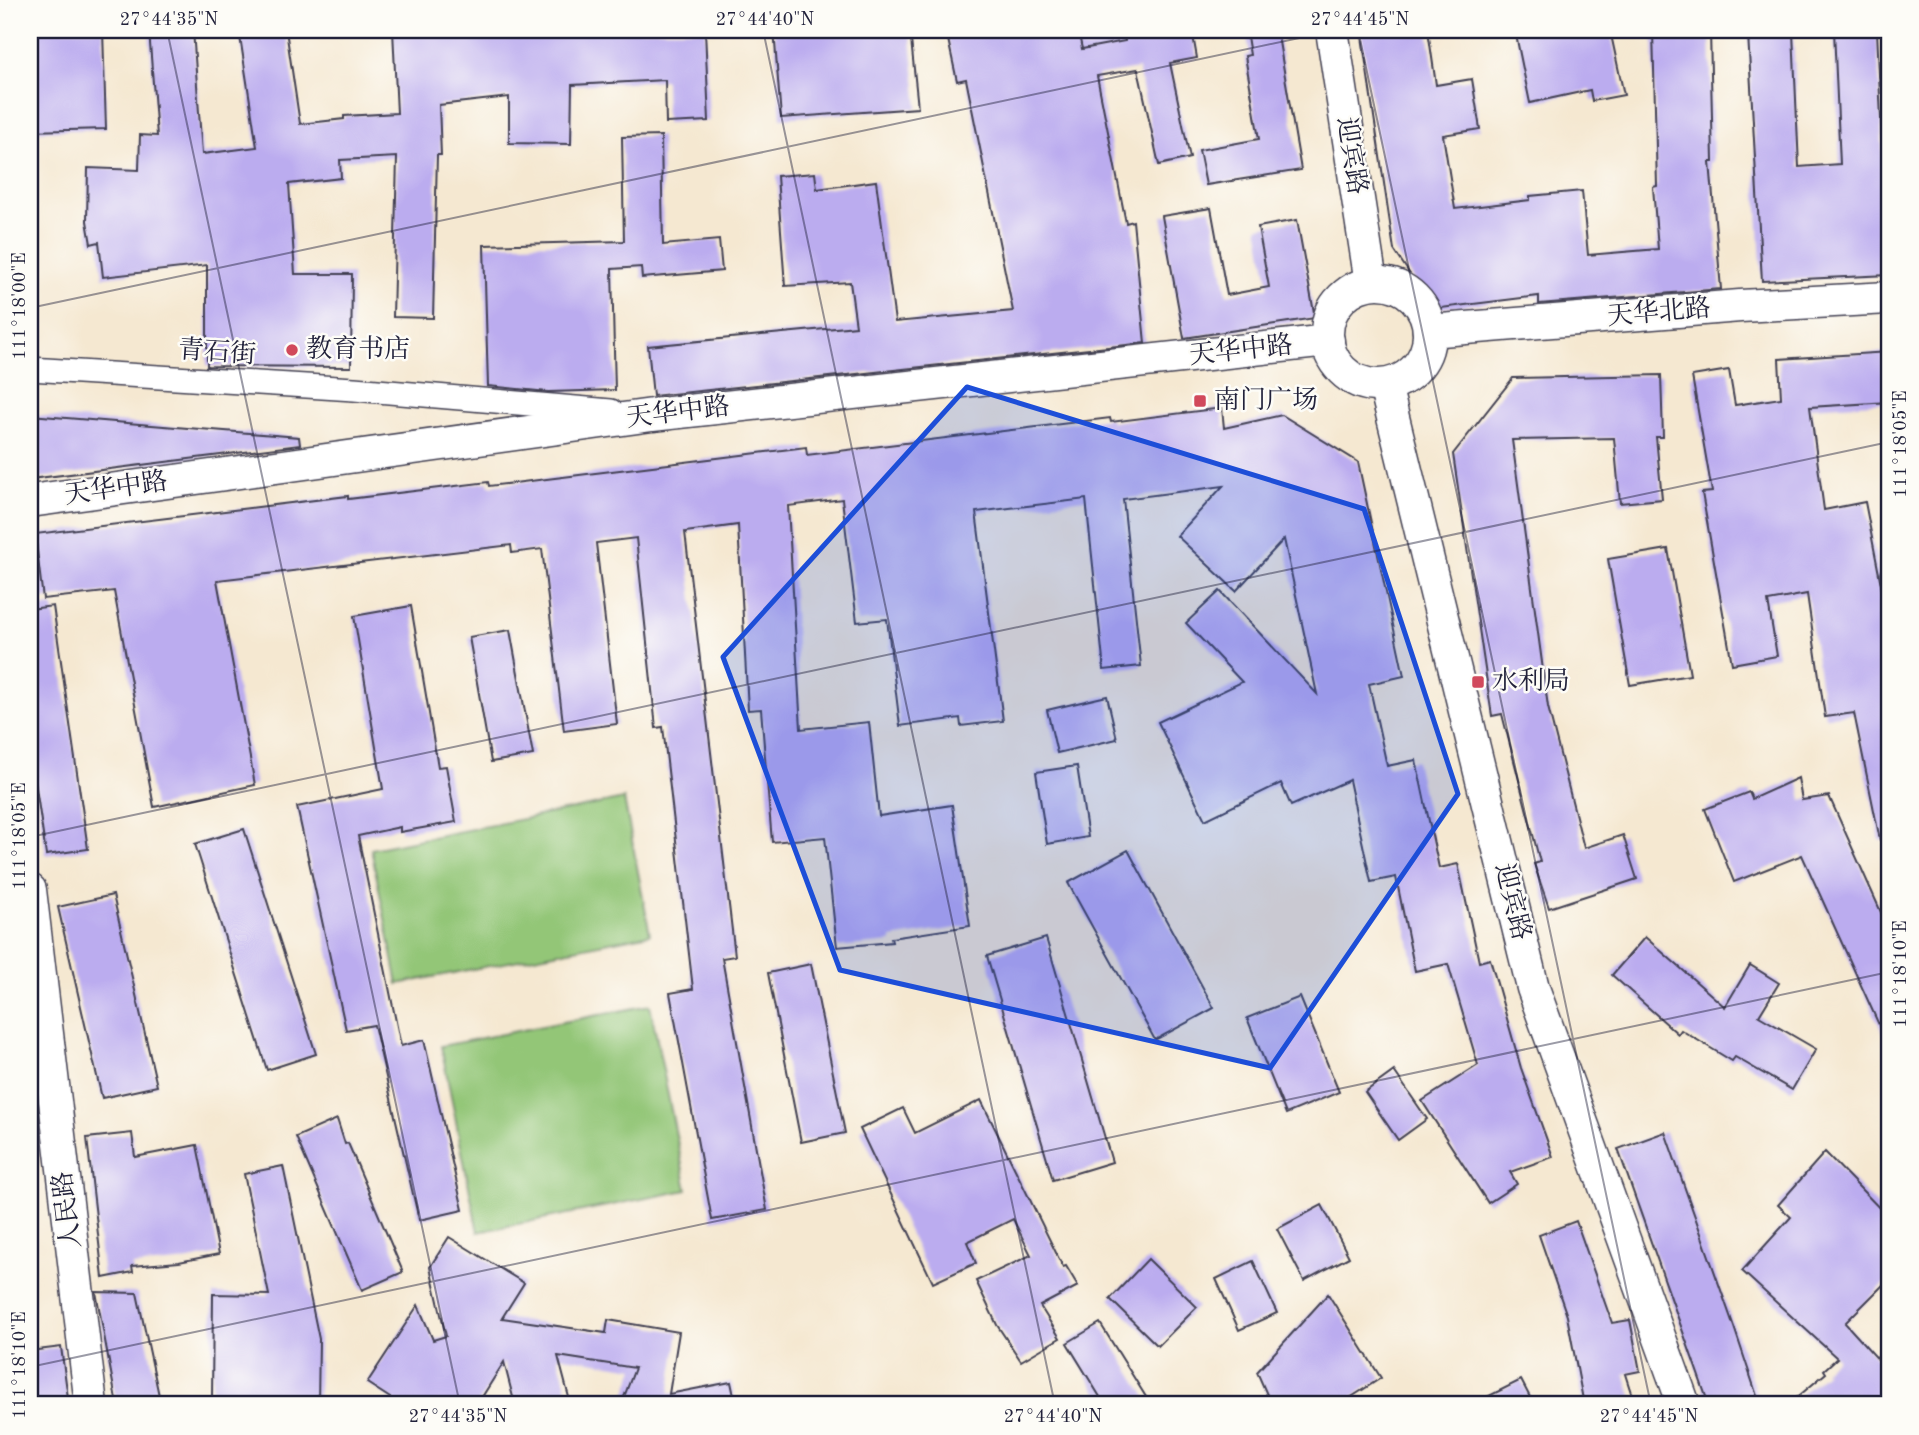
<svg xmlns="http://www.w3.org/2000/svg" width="1919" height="1435" viewBox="0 0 1919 1435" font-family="'Old Standard TT','Noto Serif SC',serif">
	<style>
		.green { fill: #93c677; stroke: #5a7459; stroke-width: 2 }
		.building { fill: #bbacef }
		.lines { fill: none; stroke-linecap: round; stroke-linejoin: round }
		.street-casing { stroke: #424052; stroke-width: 26 }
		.secondary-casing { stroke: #424052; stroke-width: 35 }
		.street { stroke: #fff; stroke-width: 23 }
		.secondary { stroke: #fff; stroke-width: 32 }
		.marked { fill: #1d4ed8; fill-opacity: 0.2; stroke: #1d4ed8; stroke-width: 5; stroke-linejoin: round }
		.ticks { fill: none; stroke: #22223b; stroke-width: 2; stroke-opacity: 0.45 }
		.poi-dot { fill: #d1495b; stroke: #fdfcf7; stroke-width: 2.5 }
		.labels { text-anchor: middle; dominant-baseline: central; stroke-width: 5; stroke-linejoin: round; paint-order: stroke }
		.street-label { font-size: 26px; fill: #22223b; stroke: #fdfcf7 }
		.poi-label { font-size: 26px; fill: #22223b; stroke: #fdfcf7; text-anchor: start }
		.neatline { fill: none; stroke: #22223b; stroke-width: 2.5 }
		.ticks-label { font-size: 18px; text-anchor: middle; fill: #22223b }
	</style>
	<rect width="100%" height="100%" fill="#fdfcf7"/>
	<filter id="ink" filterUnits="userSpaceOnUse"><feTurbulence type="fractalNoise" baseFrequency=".0143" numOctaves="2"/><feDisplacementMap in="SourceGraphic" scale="14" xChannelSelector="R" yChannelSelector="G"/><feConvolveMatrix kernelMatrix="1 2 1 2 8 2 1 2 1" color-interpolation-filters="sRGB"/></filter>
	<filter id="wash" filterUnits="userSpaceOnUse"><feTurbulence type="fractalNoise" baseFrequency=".00686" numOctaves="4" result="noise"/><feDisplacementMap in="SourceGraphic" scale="28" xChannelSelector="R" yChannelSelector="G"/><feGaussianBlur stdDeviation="1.57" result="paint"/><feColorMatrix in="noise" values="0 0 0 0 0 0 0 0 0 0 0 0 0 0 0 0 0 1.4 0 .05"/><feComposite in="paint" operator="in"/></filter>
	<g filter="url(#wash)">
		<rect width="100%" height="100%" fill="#f5e8d1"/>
		<g class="green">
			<polygon points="624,799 650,934 398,984 371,849"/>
			<polygon points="650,1005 687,1190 478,1232 441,1046"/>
		</g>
		<g id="blocks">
			<g class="building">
				<polygon points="30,30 103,30 106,129 30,131"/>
				<polygon points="149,30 193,30 202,154 257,147 239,30 286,30 300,124 344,119 344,116 397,113 393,30 705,30 709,121 666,123 665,80 572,85 571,144 509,143 509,97 439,105 441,155 437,155 433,318 393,317 397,157 340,160 341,178 289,184 295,274 352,274 351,367 207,366 207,265 103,277 99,242 91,244 87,221 88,168 139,170 140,135 157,136"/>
				<polygon points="774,30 910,30 918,108 781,118"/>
				<polygon points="946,30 1078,30 1082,49 1125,41 1124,30 1192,30 1197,58 1170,63 1190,158 1159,165 1138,69 1097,76 1126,223 1133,221 1145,343 653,396 648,346 856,326 850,282 785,286 777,176 815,173 817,189 876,181 895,322 1013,311 966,79 957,81"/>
				<polygon points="1246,30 1277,30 1301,170 1206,185 1199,150 1259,139 1245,56 1250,55"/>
				<polygon points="1361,30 1428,30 1436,85 1472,79 1480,129 1443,135 1455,209 1530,200 1530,196 1582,191 1588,255 1658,249 1653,187 1657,186 1653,30 1710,30 1713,162 1710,162 1721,289 1539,304 1539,296 1433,309 1394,250"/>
				<polygon points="1515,30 1610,30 1624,95 1592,101 1590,90 1530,103"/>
				<polygon points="1834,30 1877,30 1884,187 1889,186 1889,275 1762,281 1748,34 1793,32 1799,167 1840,164"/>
				<polygon points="661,136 663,245 719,240 722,271 642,278 641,267 612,269 615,390 548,392 488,386 484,245 624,241 622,137"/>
				<polygon points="1211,208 1227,295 1269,287 1258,227 1297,220 1315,318 1184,338 1162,216"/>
				<polygon points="1889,352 1889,402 1810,407 1824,510 1865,502 1884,600 1889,599 1889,839 1880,840 1854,713 1825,717 1807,594 1768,601 1777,656 1732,664 1702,493 1712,492 1692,376 1729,370 1735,405 1781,398 1779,359"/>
				<polygon points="1661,375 1663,437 1656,437 1662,499 1620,503 1614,438 1512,440 1548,707 1584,848 1623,835 1637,879 1549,908 1534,864 1540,862 1502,714 1492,716 1453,454 1513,378"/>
				<polygon points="1222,408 1224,428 1282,415 1358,462 1404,676 1369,684 1387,766 1416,760 1439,868 1458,864 1479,962 1490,959 1521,1068 1553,1157 1510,1172 1517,1184 1488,1203 1422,1101 1478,1065 1448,964 1415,971 1396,877 1371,882 1349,780 1291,806 1281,783 1205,820 1158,722 1242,682 1186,623 1220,591 1317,694 1284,539 1236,591 1177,536 1223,486 1123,499 1141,666 1104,670 1086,499 976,512 1003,721 961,726 960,718 900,726 887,619 857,622 842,499 788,506 801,729 869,722 879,816 952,805 970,926 891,938 892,942 837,947 825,837 772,842 761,709 748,710 738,525 685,532 735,956 722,958 767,1210 712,1220 670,993 693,989 663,727 656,728 636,538 596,543 617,724 564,731 542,549 512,553 511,545 217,580 255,785 154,807 114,591 43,599 35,534 348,496 348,499 488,482 489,486 806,447 807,455 1110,418 1111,422"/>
				<polygon points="30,415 299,437 300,445 30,479"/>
				<polygon points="1668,549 1690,675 1630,685 1608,559"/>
				<polygon points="53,606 88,849 46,855 30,747 30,609"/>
				<polygon points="411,606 438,767 446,766 456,822 400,832 400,827 358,836 401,1046 424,1040 463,1210 419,1220 374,1025 346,1030 297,807 383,789 354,616"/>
				<polygon points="510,630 533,755 491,762 469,637"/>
				<polygon points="1107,696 1117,739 1057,753 1047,710"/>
				<polygon points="1077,766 1088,837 1047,844 1036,772"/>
				<polygon points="1798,778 1802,800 1829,796 1889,930 1889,1047 1802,855 1734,882 1705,809 1749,792 1752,799"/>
				<polygon points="244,829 316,1054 267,1070 195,844"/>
				<polygon points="1128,850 1214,1008 1155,1040 1068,883"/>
				<polygon points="113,895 157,1086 102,1098 58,907"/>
				<polygon points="1645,937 1725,1007 1750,965 1779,983 1759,1016 1816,1049 1792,1090 1735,1057 1732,1061 1681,1030 1678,1034 1612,975"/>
				<polygon points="1046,938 1112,1162 1053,1180 987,956"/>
				<polygon points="811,964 845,1133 801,1142 768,973"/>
				<polygon points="1300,997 1339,1092 1286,1114 1247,1018"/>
				<polygon points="1394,1071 1427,1119 1398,1140 1365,1092"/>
				<polygon points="981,1100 1063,1267 1066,1266 1078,1286 1040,1306 1060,1338 1021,1361 997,1325 976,1281 1031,1255 1013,1219 967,1242 976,1263 933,1283 860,1129 903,1108 915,1133"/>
				<polygon points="337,1119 345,1144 348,1143 403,1272 362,1290 296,1137"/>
				<polygon points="1665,1132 1734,1327 1760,1405 1709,1405 1618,1149"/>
				<polygon points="132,1133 135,1157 197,1145 219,1254 179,1262 132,1266 133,1272 103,1278 87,1138"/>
				<polygon points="1825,1152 1889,1218 1889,1279 1845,1323 1883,1365 1880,1367 1889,1377 1889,1405 1788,1405 1826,1373 1824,1370 1837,1358 1742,1271 1791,1217 1778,1205"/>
				<polygon points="283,1166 319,1339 318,1405 212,1401 213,1294 269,1295 244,1174"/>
				<polygon points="1322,1205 1349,1257 1304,1281 1277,1229"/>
				<polygon points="1576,1221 1612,1323 1630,1320 1640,1371 1625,1374 1635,1405 1584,1405 1567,1316 1539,1235"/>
				<polygon points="449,1237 524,1283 502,1318 606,1333 608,1320 679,1332 669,1394 731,1382 736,1405 621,1405 635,1368 558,1356 571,1405 515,1405 504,1362 477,1405 401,1405 367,1383 418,1305 433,1340 446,1336 430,1267"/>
				<polygon points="1148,1259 1197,1307 1158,1346 1110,1299"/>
				<polygon points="1253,1261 1277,1313 1239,1330 1216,1279"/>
				<polygon points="96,1292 137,1293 161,1405 117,1405"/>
				<polygon points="1328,1294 1381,1378 1339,1405 1277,1405 1268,1397 1257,1372"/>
				<polygon points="1100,1323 1151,1405 1105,1405 1067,1343"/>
				<polygon points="61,1347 69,1405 30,1405 30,1351"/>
				<polygon points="1521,1380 1534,1405 1471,1405"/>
			</g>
		</g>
	</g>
	<g filter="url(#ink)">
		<use href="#blocks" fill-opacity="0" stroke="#424052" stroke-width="2"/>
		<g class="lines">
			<defs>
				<polyline id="street" points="30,369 354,389 611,411"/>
				<g id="secondary">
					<polyline points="1332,30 1371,283"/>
					<circle cx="1378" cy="334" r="51"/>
					<polyline points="1429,331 1740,306 1889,298"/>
					<polyline points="1385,385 1533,988 1684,1405"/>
					<polyline points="30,501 652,415 1328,341"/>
					<polyline points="30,890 91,1405"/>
				</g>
			</defs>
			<use href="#street" class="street-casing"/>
			<use href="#secondary" class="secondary-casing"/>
			<use href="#street" class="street"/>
			<use href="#secondary" class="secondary"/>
		</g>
	</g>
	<path class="marked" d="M967,387l397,122 94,285 -188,274 -430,-98 -117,-313z"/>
	<path class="ticks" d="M167,30l293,1375M763,30l292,1375M1358,30l293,1375M30,308l1307,-278M30,837l1859,-395M30,1367l1859,-395"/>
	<g class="poi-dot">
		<circle cx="292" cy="350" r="7"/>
		<rect x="1193" y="394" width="14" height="14" rx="3.5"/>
		<rect x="1471" y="675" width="14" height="14" rx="3.5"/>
	</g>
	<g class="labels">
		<g class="street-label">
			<text transform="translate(1351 156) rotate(81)">迎宾路</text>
			<text transform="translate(1659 313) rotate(-5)">天华北路</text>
			<text transform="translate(1241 351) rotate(-6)">天华中路</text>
			<text transform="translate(217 353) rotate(4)">青石街</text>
			<text transform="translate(678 413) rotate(-7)">天华中路</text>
			<text transform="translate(116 489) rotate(-8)">天华中路</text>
			<text transform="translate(1512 902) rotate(76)">迎宾路</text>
			<text transform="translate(68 1210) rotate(-97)">人民路</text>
		</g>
		<g class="poi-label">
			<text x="306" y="350">教育书店</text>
			<text x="1214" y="401">南门广场</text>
			<text x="1492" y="682">水利局</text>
		</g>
	</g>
	<rect width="1919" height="1435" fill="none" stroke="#fdfcf7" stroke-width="77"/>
	<rect x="38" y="38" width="1843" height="1358" class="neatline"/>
	<g class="ticks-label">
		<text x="169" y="25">27°44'35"N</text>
		<text x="765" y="25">27°44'40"N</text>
		<text x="1360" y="25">27°44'45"N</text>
		<text transform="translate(19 306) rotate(-90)" y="6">111°18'00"E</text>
		<text transform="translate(1900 444) rotate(-90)" y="6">111°18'05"E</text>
		<text transform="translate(19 836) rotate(-90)" y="6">111°18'05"E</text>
		<text transform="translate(1900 974) rotate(-90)" y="6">111°18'10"E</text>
		<text transform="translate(19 1365) rotate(-90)" y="6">111°18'10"E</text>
		<text x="458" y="1422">27°44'35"N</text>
		<text x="1053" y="1422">27°44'40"N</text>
		<text x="1649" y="1422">27°44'45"N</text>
	</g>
</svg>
